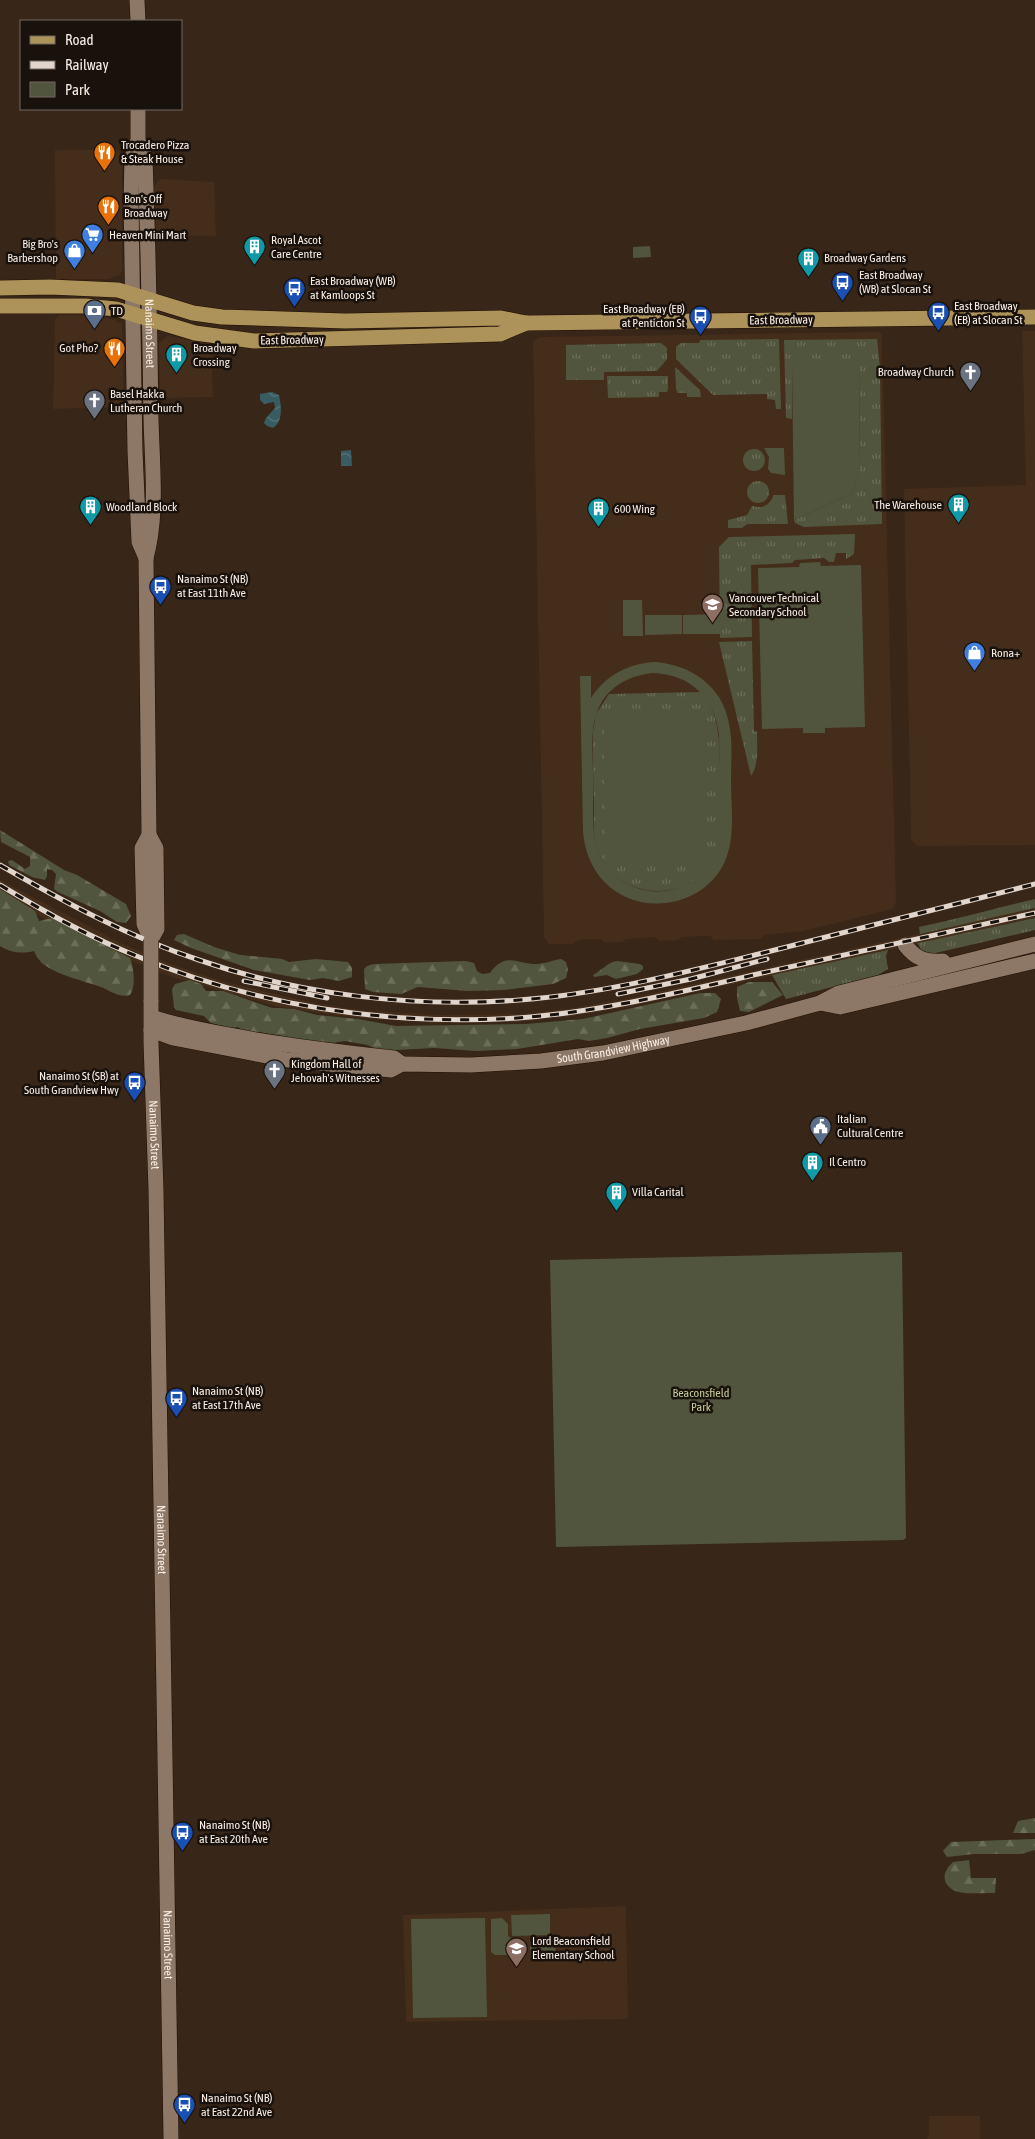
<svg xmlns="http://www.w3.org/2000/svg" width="1035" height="2139" viewBox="0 0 1035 2139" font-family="'Asap Condensed',sans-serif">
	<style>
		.built { fill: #442d1a }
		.grass { fill: url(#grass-tufts) }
		.forest { fill: url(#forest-firs) }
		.green { fill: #52553d; fill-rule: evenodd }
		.water { fill: url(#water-waves) }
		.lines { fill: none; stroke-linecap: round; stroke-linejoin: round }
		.secondary-casing { stroke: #1f0f03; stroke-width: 16 }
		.primary-casing { stroke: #1f0f03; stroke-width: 16 }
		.secondary { stroke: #8d7867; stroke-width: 15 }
		.primary { stroke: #ad9259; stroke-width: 15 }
		.rail-casing { stroke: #e2d5cc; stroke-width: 5 }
		.rail { stroke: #19110b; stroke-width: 3; stroke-dasharray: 9; stroke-linecap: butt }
		.secondary-bridge-casing { stroke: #1f0f03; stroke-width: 16; stroke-linecap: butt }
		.secondary-bridge { stroke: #8d7867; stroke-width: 15 }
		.labels { text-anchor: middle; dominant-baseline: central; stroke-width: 5; stroke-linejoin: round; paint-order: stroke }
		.poi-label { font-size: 12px; fill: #f9ede4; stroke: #19110b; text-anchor: start }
		.street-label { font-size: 12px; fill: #f9ede4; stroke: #19110b }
		.park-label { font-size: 12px; fill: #c3cb95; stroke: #19110b }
	</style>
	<defs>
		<pattern id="grass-tufts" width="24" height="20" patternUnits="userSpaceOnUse" patternTransform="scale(1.25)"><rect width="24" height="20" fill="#52553d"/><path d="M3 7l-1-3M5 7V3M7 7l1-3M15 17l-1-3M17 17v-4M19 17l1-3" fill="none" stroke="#6c6e59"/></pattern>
		<pattern id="forest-firs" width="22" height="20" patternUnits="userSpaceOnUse" patternTransform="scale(1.25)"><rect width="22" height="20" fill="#52553d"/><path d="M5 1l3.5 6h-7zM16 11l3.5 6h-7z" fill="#6c6e59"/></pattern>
		<pattern id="water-waves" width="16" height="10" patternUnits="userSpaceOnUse" patternTransform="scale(1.25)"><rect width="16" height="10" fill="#385c62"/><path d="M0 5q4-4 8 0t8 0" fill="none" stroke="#567478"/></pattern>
	</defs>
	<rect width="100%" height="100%" fill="#382618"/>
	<g class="built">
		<polygon points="117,149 122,156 122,270 120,275 109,279 56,279 55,150"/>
		<polygon points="163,179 214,182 216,236 156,235 154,187 159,180"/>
		<polygon points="60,315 97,316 115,320 122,324 124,407 53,409 55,319"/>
		<polygon points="1022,331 1035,331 1035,845 917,846 911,839 904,489 1026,485"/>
		<polygon points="878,332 882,334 882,338 896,902 893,909 803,931 764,935 760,939 714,940 710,936 682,937 678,940 659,941 655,937 626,939 622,942 604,942 601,939 578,940 573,944 549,944 544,937 533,342 539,337"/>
		<polygon points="168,336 211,344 213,397 160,398 159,343"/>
		<polygon points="0,880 121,943 173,965 222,981 318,1004 367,1011 438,1015 523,1014 573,1008 631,998 1035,908 1035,918 632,1006 573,1016 517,1022 436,1023 359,1018 278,1007 172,977 118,956 0,896"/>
		<polygon points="626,1906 628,2019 406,2022 403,1915"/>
		<polygon points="929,2116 980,2116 980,2139 927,2139 929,2134"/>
	</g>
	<g class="grass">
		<polygon points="779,339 781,409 776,409 775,400 767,399 767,394 713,395 676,359 676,347 681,343 699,343 700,340"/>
		<polygon points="877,339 880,368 882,524 804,527 795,523 794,520 853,493 857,473 860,473 859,365 792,365 792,419 786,418 784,340"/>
		<polygon points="661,343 667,348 667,359 657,371 604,372 604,380 566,380 566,345"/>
		<polygon points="675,367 700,390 701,397 687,397 687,393 678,393 676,389"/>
		<polygon points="607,376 668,376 668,389 667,392 659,392 659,397 608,398"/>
		<circle cx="754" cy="460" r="11"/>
		<circle cx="758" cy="492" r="11"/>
		<path d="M774,495h11l3,29h-41l-5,4h-14v-8l19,-5 5,-9c12,3 17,-1 22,-11z"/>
		<polygon points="855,534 854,554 846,559 846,553 836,553 834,562 829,562 824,558 795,560 792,563 751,565 752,637 720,638 719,547 729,537"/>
		<path d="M752,641l2,90 3,1c0,14 2,33 -6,44l-32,-134z"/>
		<path d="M701,692c19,22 18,48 19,75 0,28 8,65 -6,91 -25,49 -103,42 -118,-12 -3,-13 -2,-28 -2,-42 -1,-24 -1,-48 -1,-72l3,-18 13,-20z"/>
		<path d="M1035,899v9l-115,26 -1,-7c39,-8 77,-19 116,-28z"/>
		<polygon points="1035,918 1035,930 931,954 922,953 918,943"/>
		<polygon points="888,950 886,956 888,969 878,975 786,999 772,975"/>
	</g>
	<g class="forest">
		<polygon points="0,830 64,870 77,875 126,904 131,916 126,923 117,922 100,911 58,892 54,889 56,874 52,870 47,869 47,876 45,880 32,877 9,865 8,861 12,860 25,869 30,866 30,857 1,842"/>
		<path d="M0,889l35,22 4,10 13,-3 78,40c4,10 6,29 0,37 -12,3 -19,-4 -29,-8 -20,-7 -41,-11 -58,-23 -4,-3 -7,-9 -9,-13 -13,3 -23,2 -34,-5z"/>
		<polygon points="184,934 214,947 240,955 282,959 289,962 316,959 348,962 352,968 352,977 339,981 323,978 310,980 254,970 191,948 174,940 177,935"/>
		<path d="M561,959l5,3 2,7 -2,9 -13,6 -49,6 -36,1 -50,-4 -17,7 -28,-2 -8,-3 -1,-20 3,-3 7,-2 92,-3 8,2 3,8 5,3 8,-1c16,-22 25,-9 47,-9 7,0 16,-4 24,-5z"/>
		<path d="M617,961l23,3 3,2v3l-6,5 -21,5 -9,-4 -13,2 -1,-2c8,-4 15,-13 24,-14z"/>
		<polygon points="190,980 201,984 206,991 223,991 272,1008 294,1009 317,1015 358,1019 396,1026 526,1024 583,1019 700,993 715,993 721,999 717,1012 704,1018 640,1029 607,1038 589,1041 578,1039 517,1049 477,1051 434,1048 378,1051 368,1045 345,1041 326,1044 259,1032 244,1032 238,1027 232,1028 211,1023 204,1016 176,1010 174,1007 172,989 175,984"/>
		<polygon points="749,982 772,982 783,995 749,1012 740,1011 737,998 737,987"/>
		<polygon points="1035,1818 1035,1833 1013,1833 1018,1821"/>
		<polygon points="1035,1839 1035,1850 1021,1854 974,1854 947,1857 943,1851 951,1842"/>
		<path d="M969,1860l2,18h25l-1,15c-15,-1 -41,5 -49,-10 -4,-9 1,-15 7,-21z"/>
	</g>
	<g class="green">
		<polygon points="650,246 651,257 633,258 633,247"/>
		<polygon points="859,364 860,473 857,474 853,493 794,520 792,365"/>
		<polygon points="764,448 784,448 785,475 771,473 768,469 769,457"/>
		<polygon points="820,562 821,566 861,565 865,727 825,728 825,733 803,733 803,728 762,729 758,568 799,567 800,563"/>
		<polygon points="623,600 642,600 643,636 623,636"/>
		<polygon points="720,614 720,634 683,634 683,615"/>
		<polygon points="645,615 682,615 682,634 645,635"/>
		<path d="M654,662c36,2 69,24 75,62 4,18 2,38 2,57 0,25 4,51 -4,75 -14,41 -64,58 -101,41 -27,-12 -41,-38 -43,-66l-3,-155h11v22c15,-23 37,-34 63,-36zM653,673c37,1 62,25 66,62l2,94c-1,23 -12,44 -34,55 -35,19 -81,0 -91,-39 -5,-21 -2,-47 -3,-69 0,-23 -4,-50 7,-71 11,-20 31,-30 53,-32z"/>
		<polygon points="705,712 707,862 606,863 604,713"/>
		<polygon points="902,1252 906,1538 903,1540 556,1547 550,1260"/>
		<polygon points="550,1914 550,1935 512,1936 511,1915"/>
		<polygon points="485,1918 487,2017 413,2018 411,1919"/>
		<polygon points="502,1918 508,1924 508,1936 513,1940 513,1955 495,1955 491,1952 491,1919"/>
		<polygon points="544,1939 555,1939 556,1960 530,1959 530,1942"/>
	</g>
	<g class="water">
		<path d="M272,392l7,3c2,10 5,26 -6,33l-6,-2 -3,-3 2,-5 9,-10 -1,-6 -10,2 -4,-4v-6z"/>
		<polygon points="351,450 352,466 341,466 341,451"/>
	</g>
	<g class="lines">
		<defs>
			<g id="secondary">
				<polyline points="137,0 138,21"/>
				<path id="s1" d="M138,109v32l7,16c3,87 5,174 6,261 1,46 7,96 -5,140l3,277 -7,13 2,76 7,16"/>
				<polyline points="138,141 132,157 131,202 135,451 139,542 146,558"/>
				<polyline points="149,835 156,848 157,929 151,940"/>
				<path d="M905,945c11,14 20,17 38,16"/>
				<path id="s2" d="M151,1000v42l5,148 15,949"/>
				<polyline points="820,1003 840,1007 1035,961"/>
				<path d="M152,1017c27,9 54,14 82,19 53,10 106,16 160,22l8,6"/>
				<path id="s3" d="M151,1030l22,8 115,22 103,10 11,-6 69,1 70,-4 62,-8 143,-30 74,-20 19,-10 196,-49"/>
			</g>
			<g id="primary">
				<polyline points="0,288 50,287 118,290 193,313 222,317 345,321 501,318 526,323 1035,317"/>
				<polyline points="0,306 86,306 116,309 195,333 254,341 500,334 526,323"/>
			</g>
		</defs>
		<use href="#secondary" class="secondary-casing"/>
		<use href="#primary" class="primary-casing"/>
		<use href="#secondary" class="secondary"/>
		<use href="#primary" class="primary"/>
		<defs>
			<g id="rail">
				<path d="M0,865c64,37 129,72 199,95 101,35 214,48 320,40 83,-6 163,-27 244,-47 91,-23 181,-46 272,-69"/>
				<path d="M0,885c43,26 87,51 134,70 121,51 253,71 384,63 82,-6 163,-26 244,-45 91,-20 182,-40 273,-60"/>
				<polyline points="244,981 327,998"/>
				<polyline points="618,994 691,979 767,959"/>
			</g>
		</defs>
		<use href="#rail" class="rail-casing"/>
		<use href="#rail" class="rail"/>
		<defs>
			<polyline id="secondary-bridge" points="151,940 151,1000"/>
		</defs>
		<use href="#secondary-bridge" class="secondary-bridge-casing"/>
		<use href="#secondary-bridge" class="secondary-bridge"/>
	</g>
	<defs>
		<symbol id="restaurant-pin" viewBox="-11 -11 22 30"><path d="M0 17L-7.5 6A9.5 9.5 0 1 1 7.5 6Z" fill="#e8710a" stroke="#19110b"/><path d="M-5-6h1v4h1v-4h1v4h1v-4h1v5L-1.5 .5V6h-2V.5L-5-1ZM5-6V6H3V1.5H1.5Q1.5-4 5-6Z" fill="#fff"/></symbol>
		<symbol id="supermarket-pin" viewBox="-11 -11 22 30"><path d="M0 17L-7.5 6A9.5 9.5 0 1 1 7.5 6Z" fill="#3f7fe0" stroke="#19110b"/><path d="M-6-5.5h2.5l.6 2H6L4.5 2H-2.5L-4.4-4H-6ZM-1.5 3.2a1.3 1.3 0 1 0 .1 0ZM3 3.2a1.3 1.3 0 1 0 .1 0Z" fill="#fff"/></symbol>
		<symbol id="building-pin" viewBox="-11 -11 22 30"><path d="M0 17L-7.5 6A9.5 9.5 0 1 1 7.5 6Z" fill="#0f9aa8" stroke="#19110b"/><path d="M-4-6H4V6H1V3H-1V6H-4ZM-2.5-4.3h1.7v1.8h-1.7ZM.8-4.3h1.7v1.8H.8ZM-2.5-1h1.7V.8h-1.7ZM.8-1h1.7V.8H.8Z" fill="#fff"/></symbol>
		<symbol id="shop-pin" viewBox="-11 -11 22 30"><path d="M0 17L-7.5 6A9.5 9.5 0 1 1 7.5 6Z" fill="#3f7fe0" stroke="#19110b"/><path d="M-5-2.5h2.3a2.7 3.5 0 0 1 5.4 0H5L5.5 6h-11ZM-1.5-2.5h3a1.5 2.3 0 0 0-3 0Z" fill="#fff"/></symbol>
		<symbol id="bus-pin" viewBox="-11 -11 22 30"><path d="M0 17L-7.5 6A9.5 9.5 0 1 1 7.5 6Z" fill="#1a4fb4" stroke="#19110b"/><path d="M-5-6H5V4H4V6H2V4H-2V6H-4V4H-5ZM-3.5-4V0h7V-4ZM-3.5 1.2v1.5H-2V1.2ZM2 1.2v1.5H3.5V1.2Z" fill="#fff"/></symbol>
		<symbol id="bank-pin" viewBox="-11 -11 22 30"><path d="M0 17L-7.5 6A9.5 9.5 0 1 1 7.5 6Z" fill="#5c6f8a" stroke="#19110b"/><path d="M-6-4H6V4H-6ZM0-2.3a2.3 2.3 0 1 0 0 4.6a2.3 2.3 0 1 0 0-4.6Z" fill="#fff"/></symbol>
		<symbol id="church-pin" viewBox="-11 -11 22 30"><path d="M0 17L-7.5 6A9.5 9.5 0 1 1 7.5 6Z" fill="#6b7280" stroke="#19110b"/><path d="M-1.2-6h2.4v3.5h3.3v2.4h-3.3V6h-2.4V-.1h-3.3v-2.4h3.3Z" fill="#fff"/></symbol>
		<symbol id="school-pin" viewBox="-11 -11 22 30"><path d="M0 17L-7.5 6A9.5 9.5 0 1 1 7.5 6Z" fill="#8d6e63" stroke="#19110b"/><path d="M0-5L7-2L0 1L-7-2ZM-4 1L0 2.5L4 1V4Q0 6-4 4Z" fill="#fff"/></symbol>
		<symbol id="civic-pin" viewBox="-11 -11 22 30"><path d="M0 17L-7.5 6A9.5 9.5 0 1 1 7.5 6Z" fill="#5c6f8a" stroke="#19110b"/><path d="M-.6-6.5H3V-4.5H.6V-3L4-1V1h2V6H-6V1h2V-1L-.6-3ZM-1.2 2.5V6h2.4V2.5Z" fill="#fff"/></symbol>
	</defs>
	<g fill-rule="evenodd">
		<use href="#restaurant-pin" x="92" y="140" width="25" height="34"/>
		<use href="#restaurant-pin" x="96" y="194" width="25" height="34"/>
		<use href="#supermarket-pin" x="80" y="222" width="25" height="34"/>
		<use href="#building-pin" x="242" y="234" width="25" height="34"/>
		<use href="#shop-pin" x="62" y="238" width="25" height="34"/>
		<use href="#building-pin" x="796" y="246" width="25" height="34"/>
		<use href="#bus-pin" x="830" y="270" width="25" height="34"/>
		<use href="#bus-pin" x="282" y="276" width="25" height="34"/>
		<use href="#bank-pin" x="82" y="298" width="25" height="34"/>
		<use href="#bus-pin" x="926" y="300" width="25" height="34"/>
		<use href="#bus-pin" x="688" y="304" width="25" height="34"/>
		<use href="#restaurant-pin" x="102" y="336" width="25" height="34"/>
		<use href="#building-pin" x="164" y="342" width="25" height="34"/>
		<use href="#church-pin" x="958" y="360" width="25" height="34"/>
		<use href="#church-pin" x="82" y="388" width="25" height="34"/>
		<use href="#building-pin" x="946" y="492" width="25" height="34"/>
		<use href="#building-pin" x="78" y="494" width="25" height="34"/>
		<use href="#building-pin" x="586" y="496" width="25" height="34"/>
		<use href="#bus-pin" x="148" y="574" width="25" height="34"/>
		<use href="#school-pin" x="700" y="592" width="25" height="34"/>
		<use href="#shop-pin" x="962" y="640" width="25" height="34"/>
		<use href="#church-pin" x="262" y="1058" width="25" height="34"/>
		<use href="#bus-pin" x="122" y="1070" width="25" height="34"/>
		<use href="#civic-pin" x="808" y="1114" width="25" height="34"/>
		<use href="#building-pin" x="800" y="1150" width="25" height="34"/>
		<use href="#building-pin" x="604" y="1180" width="25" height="34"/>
		<use href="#bus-pin" x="164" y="1386" width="25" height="34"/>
		<use href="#bus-pin" x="170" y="1820" width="25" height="34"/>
		<use href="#school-pin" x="504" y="1936" width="25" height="34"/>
		<use href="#bus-pin" x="172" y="2092" width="25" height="34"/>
	</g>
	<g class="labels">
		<g class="poi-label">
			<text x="121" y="145">Trocadero Pizza<tspan x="121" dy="14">&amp; Steak House</tspan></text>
			<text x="124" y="199">Bon's Off<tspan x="124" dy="14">Broadway</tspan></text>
			<text x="109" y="235">Heaven Mini Mart</text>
			<text x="271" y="240">Royal Ascot<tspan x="271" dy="14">Care Centre</tspan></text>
			<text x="58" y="244" text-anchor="end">Big Bro's<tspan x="58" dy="14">Barbershop</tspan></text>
			<text x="824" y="258">Broadway Gardens</text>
			<text x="859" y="275">East Broadway<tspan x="859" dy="14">(WB) at Slocan St</tspan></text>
			<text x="310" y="281">East Broadway (WB)<tspan x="310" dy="14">at Kamloops St</tspan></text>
			<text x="954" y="306">East Broadway<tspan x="954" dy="14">(EB) at Slocan St</tspan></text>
			<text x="685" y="309" text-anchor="end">East Broadway (EB)<tspan x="685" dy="14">at Penticton St</tspan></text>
			<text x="111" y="311">TD</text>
			<text x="98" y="348" text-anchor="end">Got Pho?</text>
			<text x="193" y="348">Broadway<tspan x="193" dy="14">Crossing</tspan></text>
			<text x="954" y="372" text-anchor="end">Broadway Church</text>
			<text x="110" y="394">Basel Hakka<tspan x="110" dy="14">Lutheran Church</tspan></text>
			<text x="942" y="505" text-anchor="end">The Warehouse</text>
			<text x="106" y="507">Woodland Block</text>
			<text x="614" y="509">600 Wing</text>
			<text x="177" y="579">Nanaimo St (NB)<tspan x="177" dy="14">at East 11th Ave</tspan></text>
			<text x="729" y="598">Vancouver Technical<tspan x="729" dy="14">Secondary School</tspan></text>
			<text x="991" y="653">Rona+</text>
			<text x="291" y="1064">Kingdom Hall of<tspan x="291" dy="14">Jehovah's Witnesses</tspan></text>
			<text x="119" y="1076" text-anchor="end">Nanaimo St (SB) at<tspan x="119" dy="14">South Grandview Hwy</tspan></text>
			<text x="837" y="1119">Italian<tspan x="837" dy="14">Cultural Centre</tspan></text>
			<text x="829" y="1162">Il Centro</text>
			<text x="632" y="1192">Villa Carital</text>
			<text x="192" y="1391">Nanaimo St (NB)<tspan x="192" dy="14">at East 17th Ave</tspan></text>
			<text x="199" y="1825">Nanaimo St (NB)<tspan x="199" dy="14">at East 20th Ave</tspan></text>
			<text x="532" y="1941">Lord Beaconsfield<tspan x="532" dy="14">Elementary School</tspan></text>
			<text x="201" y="2098">Nanaimo St (NB)<tspan x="201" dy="14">at East 22nd Ave</tspan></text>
		</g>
		<g class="street-label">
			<text transform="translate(781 320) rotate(-1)">East Broadway</text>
			<text stroke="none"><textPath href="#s1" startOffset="226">Nanaimo Street</textPath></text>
			<text transform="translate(292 340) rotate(-1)">East Broadway</text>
			<text stroke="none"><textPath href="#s3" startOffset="469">South Grandview Highway</textPath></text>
			<text stroke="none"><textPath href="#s2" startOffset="135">Nanaimo Street</textPath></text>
			<text stroke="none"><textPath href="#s2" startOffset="540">Nanaimo Street</textPath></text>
			<text stroke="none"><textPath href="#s2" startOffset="945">Nanaimo Street</textPath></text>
		</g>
		<g class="park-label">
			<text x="701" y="1393">Beaconsfield<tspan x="701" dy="14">Park</tspan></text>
		</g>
	</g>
	<rect x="20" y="20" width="162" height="90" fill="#19110b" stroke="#736962"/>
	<rect x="30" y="36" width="25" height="8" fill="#ad9259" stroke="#736962"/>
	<text x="65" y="45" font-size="15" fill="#f9ede4">Road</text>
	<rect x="30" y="61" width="25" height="8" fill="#e2d5cc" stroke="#736962"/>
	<text x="65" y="70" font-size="15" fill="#f9ede4">Railway</text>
	<rect x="30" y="82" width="25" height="15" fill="#52553d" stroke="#736962"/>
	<text x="65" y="95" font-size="15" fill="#f9ede4">Park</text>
</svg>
